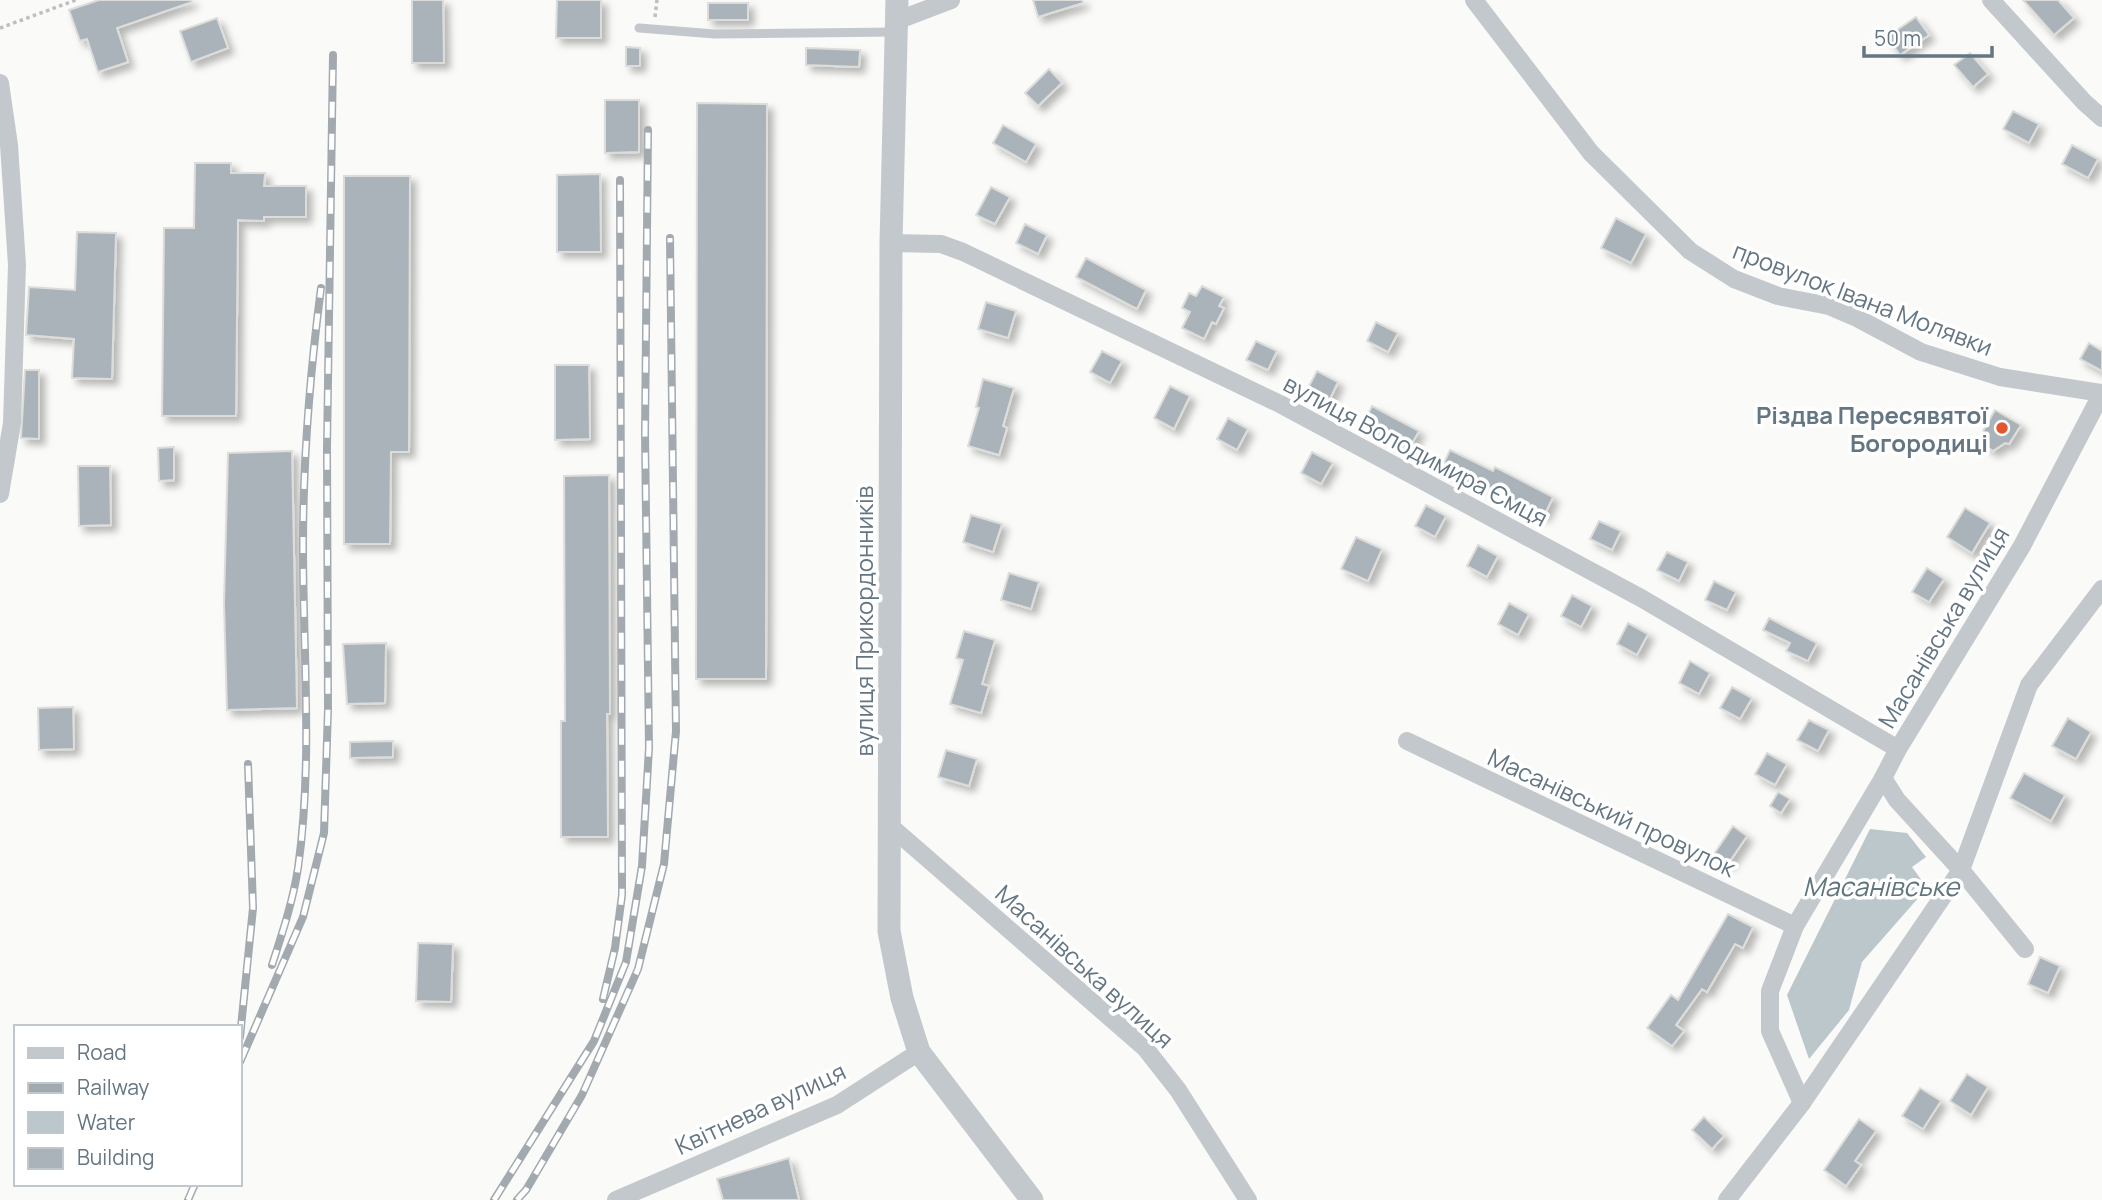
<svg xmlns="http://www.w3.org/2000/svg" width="2102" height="1200" viewBox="0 0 2102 1200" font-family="Manrope,sans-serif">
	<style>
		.water { fill: #bbc7cb }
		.building { fill: #aab3b9; stroke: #dcdcda; stroke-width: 2; filter: url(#shadow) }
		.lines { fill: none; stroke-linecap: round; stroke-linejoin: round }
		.path { stroke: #bbbfc2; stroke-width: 3.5; stroke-dasharray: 3.5 3.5; stroke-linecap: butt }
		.service { stroke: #c3c8cc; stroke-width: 9 }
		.minor { stroke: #c3c8cc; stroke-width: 18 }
		.tertiary { stroke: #c3c8cc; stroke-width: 23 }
		.rail-casing { stroke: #a2aab0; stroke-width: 8 }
		.rail { stroke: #fff; stroke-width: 5; stroke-dasharray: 16; stroke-linecap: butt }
		.poi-dot { fill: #e4572e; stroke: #fff; stroke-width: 2.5 }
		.labels { text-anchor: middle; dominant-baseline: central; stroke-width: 7; stroke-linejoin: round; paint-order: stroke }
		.street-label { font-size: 24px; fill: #657683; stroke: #fff }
		.poi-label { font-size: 24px; font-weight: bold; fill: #657683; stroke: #fff; text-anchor: end }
		.water-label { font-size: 26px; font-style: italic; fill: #60757c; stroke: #fff }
	</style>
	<defs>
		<filter id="shadow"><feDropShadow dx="5.5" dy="5.5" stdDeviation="3.5" flood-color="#0004"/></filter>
	</defs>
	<rect width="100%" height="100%" fill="#fafaf8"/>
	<polygon class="water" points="1870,829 1907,833 1926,857 1912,867 1927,888 1862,962 1849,1010 1809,1059 1787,995"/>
	<g class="building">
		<polygon points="99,0 191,0 192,2 117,28 128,62 98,72 87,39 80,41 69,10"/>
		<polygon points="412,0 443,0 444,63 412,63"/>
		<polygon points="557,0 601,0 601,38 556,38"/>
		<polygon points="1033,0 1082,0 1083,3 1038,17"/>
		<polygon points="2023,0 2058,0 2074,18 2054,35"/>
		<rect x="708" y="3" width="40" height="17"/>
		<polygon points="1916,17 1929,35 1900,55 1887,37"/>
		<polygon points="217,18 228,48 191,62 180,31"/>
		<polygon points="626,47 640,48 640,66 626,66"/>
		<polygon points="806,48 860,50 859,67 806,65"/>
		<polygon points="1970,53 1988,74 1973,87 1954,65"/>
		<polygon points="1049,69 1062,83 1038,106 1025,93"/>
		<polygon points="605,100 639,100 639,152 605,153"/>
		<polygon points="697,103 767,104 766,679 696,679"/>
		<polygon points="2013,111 2039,124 2029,143 2003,129"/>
		<polygon points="1003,125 1036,144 1026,162 993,143"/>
		<polygon points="2072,145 2098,159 2088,178 2062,164"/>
		<polygon points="195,163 231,163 231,173 265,173 264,186 306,186 306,217 264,217 264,221 238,220 236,416 162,416 164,228 194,228"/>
		<polygon points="600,174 601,252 557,252 557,175"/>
		<polygon points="344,176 410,176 409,452 391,452 390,544 344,544"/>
		<polygon points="991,187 1010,197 995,224 976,215"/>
		<polygon points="1616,218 1646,234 1631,263 1601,248"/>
		<polygon points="1025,224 1047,235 1038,254 1016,243"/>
		<polygon points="77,232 116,233 112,379 72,378 74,339 26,335 29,287 75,290"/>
		<polygon points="1086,258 1146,290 1137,309 1076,277"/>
		<polygon points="1202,286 1224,297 1219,306 1224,308 1216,324 1212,322 1204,339 1182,328 1190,312 1182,308 1189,293 1196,296"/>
		<polygon points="986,302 1016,311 1008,338 978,329"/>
		<polygon points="1376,322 1398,333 1388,352 1367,341"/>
		<polygon points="1256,341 1277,351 1268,370 1246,360"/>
		<polygon points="2089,343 2102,351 2102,371 2080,359"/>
		<polygon points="1102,351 1122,361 1110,383 1090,372"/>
		<polygon points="555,365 589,365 590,439 555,440"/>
		<polygon points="25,370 39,370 39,439 21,438"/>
		<polygon points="1317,371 1338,382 1329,401 1307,390"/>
		<polygon points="983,379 1014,388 1003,426 1007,428 999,455 968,446 979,408 976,407"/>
		<polygon points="1170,386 1190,396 1174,429 1154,418"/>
		<polygon points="1372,406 1419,431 1409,449 1363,425"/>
		<polygon points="1995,410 2021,425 2009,444 2005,443 1993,451 1983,444 1983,431"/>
		<polygon points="1228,418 1248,429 1237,450 1217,439"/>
		<polygon points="174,447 174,480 159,481 158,448"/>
		<polygon points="1450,450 1493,471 1495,467 1553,497 1544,516 1464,475 1462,479 1441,469"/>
		<polygon points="292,451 297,708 227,710 224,603 228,453"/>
		<polygon points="1312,452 1333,463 1321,484 1301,473"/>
		<polygon points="78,466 110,466 111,525 79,526"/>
		<polygon points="609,475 610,714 607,714 608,837 561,837 561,721 565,721 564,476"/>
		<polygon points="1426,505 1446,516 1435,537 1415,526"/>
		<polygon points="1965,508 1990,523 1972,553 1947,537"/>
		<polygon points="971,515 1002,524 993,552 963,542"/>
		<polygon points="1599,521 1621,531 1612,550 1590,539"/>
		<polygon points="1356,537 1382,549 1368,581 1341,569"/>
		<polygon points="1478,545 1498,556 1487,577 1467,566"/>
		<polygon points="1667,552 1688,562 1679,581 1657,570"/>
		<polygon points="1927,568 1944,579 1929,602 1912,592"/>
		<polygon points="1009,573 1039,582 1031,609 1001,600"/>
		<polygon points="1714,581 1736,592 1727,610 1705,600"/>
		<polygon points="1572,595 1592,606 1581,627 1561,616"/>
		<polygon points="1509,603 1529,614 1518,635 1498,624"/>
		<polygon points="1769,618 1817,643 1808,661 1786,651 1790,643 1763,630"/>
		<polygon points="1628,623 1648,634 1637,655 1617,644"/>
		<polygon points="964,631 995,640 982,684 989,686 981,713 950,704 963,660 956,658"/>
		<polygon points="386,643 385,703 347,704 343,644"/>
		<polygon points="1690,661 1710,673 1699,694 1679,683"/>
		<polygon points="1732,687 1752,698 1740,719 1720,708"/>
		<polygon points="73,707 74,749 39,750 38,708"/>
		<polygon points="2068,718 2091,732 2076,759 2052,746"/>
		<polygon points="1809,720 1829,730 1818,751 1797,740"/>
		<polygon points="393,741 393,757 350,758 350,742"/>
		<polygon points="946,750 977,759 969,786 938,777"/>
		<polygon points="1767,753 1787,764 1775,785 1755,774"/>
		<polygon points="2024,773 2065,795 2051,821 2010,798"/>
		<polygon points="1778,792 1790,799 1781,813 1770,806"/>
		<polygon points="1733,826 1747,836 1728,864 1714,854"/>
		<polygon points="1728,914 1753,927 1743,948 1735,944 1707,992 1702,989 1676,1025 1684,1031 1672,1046 1647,1028 1671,995 1678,1000"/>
		<polygon points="418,943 453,944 451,1002 416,1001"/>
		<polygon points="2040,957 2060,966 2048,993 2028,984"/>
		<polygon points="1967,1074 1988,1087 1971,1115 1950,1101"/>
		<polygon points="1920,1088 1941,1101 1923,1129 1902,1116"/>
		<polygon points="1704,1117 1724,1136 1712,1149 1692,1130"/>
		<polygon points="1859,1119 1876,1131 1855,1161 1861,1165 1846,1186 1824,1170"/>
		<polygon points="789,1158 799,1200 723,1200 717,1179"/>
	</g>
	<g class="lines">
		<g class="path">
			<polyline points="655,17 657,0"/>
			<polyline points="0,28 76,0"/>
		</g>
		<polyline class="service" points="639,28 715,34 894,32"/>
		<g class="minor">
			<polyline points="1474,0 1591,153 1690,251 1734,279 1778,296 1829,306 1857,318 1921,352 2000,377 2102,393 2022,546 1898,749 1883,778 1897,800 1961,870 2025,949"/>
			<polyline points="1991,0 2084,102 2102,118"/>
			<polyline points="896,21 951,0"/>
			<polyline points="0,83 9,145 17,265 12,423 0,494"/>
			<polyline points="891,243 941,244 963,252 1280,404 1641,598 1898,749"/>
			<polyline points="1407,741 1795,926"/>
			<polyline points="889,825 1145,1048 1178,1090 1248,1200"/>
			<polyline points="1802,1103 1770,1031 1770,991 1795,926 1883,778"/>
			<polyline points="616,1200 837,1105 919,1052"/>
			<polyline points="1727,1200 1802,1103 1961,870 2029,685 2102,589"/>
		</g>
		<polyline class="tertiary" points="897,0 891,243 889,931 902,998 919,1052 1032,1200"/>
		<defs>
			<g id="rail">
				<path d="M272,965c10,-31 21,-64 26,-97 15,-106 5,-215 5,-322 0,-86 7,-173 18,-258"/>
				<polyline points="603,999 615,948 622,895 620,180"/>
				<polyline points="240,1037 253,908 248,764"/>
				<polyline points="240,1062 303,917 324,833 328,709 327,448 333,55"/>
				<polyline points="188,1200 195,1184"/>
				<polyline points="494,1200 594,1041 626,962 642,866 649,748 645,434 648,130"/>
				<polyline points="517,1200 526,1190 582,1095 638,969 664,864 676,731 670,238"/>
			</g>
		</defs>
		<use href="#rail" class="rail-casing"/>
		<use href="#rail" class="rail"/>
	</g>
	<circle class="poi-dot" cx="2002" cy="428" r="7"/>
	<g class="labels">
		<g class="street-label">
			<text transform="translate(1863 298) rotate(21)">провулок Івана Молявки</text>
			<text transform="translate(1416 450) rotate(28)">вулиця Володимира Ємця</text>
			<text transform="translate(863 621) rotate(-90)">вулиця Прикордонників</text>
			<text transform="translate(1943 627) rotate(-59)">Масанівська вулиця</text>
			<text transform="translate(1612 812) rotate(25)">Масанівський провулок</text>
			<text transform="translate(1085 966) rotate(42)">Масанівська вулиця</text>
			<text transform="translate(760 1108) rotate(-25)">Квітнева вулиця</text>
		</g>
		<g class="poi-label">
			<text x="1988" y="414">Різдва Пересявятої<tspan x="1988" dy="28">Богородиці</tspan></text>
		</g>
		<g class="water-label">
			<text x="1881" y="886">Масанівське</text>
		</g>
	</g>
	<rect x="14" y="1025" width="228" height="161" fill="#ffffff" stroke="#c1c8cd" stroke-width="2"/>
	<rect x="28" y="1048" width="35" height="10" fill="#c3c8cc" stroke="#c1c8cd" stroke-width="2"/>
	<text x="77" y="1060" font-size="21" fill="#657683">Road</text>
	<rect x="28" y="1083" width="35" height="10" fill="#a2aab0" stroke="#c1c8cd" stroke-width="2"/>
	<text x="77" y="1095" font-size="21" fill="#657683">Railway</text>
	<rect x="28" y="1112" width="35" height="21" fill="#bbc7cb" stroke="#c1c8cd" stroke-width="2"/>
	<text x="77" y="1130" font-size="21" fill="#657683">Water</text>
	<rect x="28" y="1148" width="35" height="21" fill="#aab3b9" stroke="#c1c8cd" stroke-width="2"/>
	<text x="77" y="1165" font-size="21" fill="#657683">Building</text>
	<path d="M1864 46v10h128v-10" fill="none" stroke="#657683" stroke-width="3.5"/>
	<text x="1874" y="46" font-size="21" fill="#657683" stroke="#ffffff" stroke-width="5" paint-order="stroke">50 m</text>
</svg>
